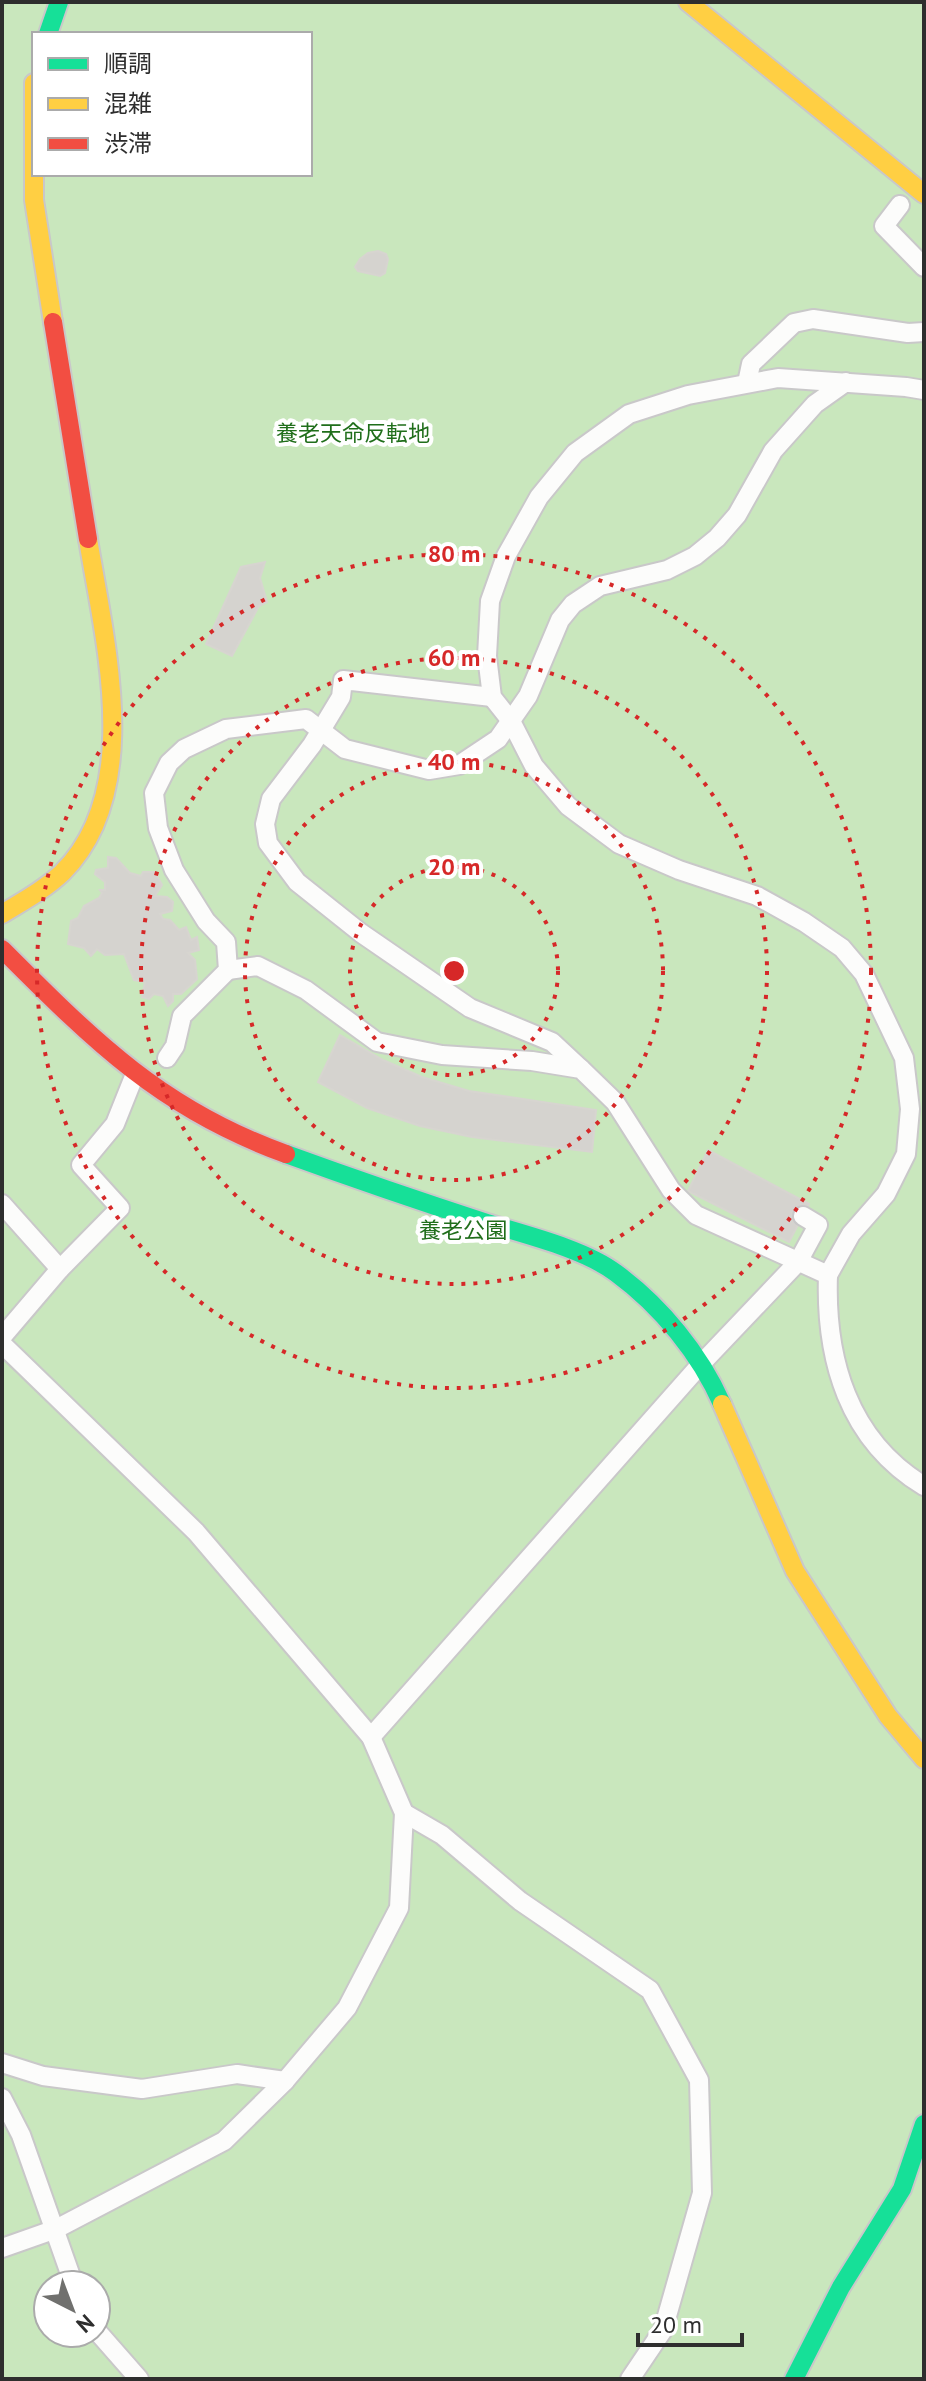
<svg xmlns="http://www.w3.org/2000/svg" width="926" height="2381" viewBox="0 0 926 2381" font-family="'PT Sans','Noto Sans JP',sans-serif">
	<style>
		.green { fill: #c9e7bd; fill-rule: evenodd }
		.building { fill: #d5d3cf; stroke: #d7d5d0; stroke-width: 2 }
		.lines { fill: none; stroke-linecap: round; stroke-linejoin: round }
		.lane-casing { stroke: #c9c8c9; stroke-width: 22 }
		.fast-casing { stroke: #c9c8c9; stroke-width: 22 }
		.slow-casing { stroke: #c9c8c9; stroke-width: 22 }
		.jam-casing { stroke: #c9c8c9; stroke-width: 22 }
		.lane { stroke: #fcfcfb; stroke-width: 18 }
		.fast { stroke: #16e098; stroke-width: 18 }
		.slow { stroke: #ffcf43; stroke-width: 18 }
		.jam { stroke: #f24e42; stroke-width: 18 }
		.ring { fill: none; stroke: #d62828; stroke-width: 4; stroke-dasharray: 4 8 }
		.labels { text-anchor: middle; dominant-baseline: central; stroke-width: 8; stroke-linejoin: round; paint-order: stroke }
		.park-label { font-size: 22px; fill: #206e1b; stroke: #fff }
		.centre { fill: #d62828; stroke: #fff; stroke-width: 4 }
		.ring-label { font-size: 24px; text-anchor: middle; font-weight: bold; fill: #d62828; stroke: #fff; stroke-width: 8; stroke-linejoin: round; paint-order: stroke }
	</style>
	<rect width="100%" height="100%" fill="#eceae4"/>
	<path class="green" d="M2,2h922v2377h-922zM34,34h276v140h-276zM48,2285h48v48h-48z"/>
	<g class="building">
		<polygon points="378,251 386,254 388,259 385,273 380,276 358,271 355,267 360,259 368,253"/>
		<polygon points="265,562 260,578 267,602 259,606 232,656 206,644 241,567"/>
		<polygon points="108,857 116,858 130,873 141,876 143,872 155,872 162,885 155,896 167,897 173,902 172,911 160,914 163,919 170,920 179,930 186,927 191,940 197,937 199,950 188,953 195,960 197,979 181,994 173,994 173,1001 168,1006 163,996 154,994 149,999 142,997 145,982 134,980 124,954 105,955 97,949 91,956 84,948 68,944 71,921 78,918 84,906 99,898 102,893 100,890 105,890 105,882 95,874 96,870 108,868"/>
		<polygon points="340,1035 383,1060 422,1077 469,1091 596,1110 592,1152 472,1137 420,1126 367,1108 318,1082"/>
		<polygon points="708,1150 809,1204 789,1242 688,1191"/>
	</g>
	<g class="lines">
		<defs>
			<g id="lane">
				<polyline points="900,205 884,226 924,267"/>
				<polyline points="747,383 751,364 794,323 813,319 908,333 924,332"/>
				<polyline points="492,697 343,680 341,697 312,745 271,799 265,824 268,843 297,882 361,933 470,1008 552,1042 581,1069"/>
				<path d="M228,970l30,-4 48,24 71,52 65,13 90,6 49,8 34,33 56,88 25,25 132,60c-3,84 20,165 96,211"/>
				<polyline points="167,1058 175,1046 182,1016 228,970 226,942 206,921 174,870 158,828 154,793 169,763 184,749 226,729 306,719 345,749 429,770 459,765 498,739 528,696 560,620 573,604 600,586 667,570 695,556 717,538 737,515 773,451 815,404 846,382"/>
				<polyline points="2,1204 60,1269"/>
				<polyline points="828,1275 851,1234 886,1194 906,1154 910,1109 904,1058 864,974 842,948 804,922 757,896 679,870 619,844 568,806 534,766 511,721 492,697 487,656 490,601 506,556 539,497 575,453 629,414 688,395 778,378 906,387 924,390"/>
				<polyline points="2,1337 60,1269 120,1208 81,1165 115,1124 135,1074"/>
				<polyline points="2,1344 196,1532 371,1737 404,1813 399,1908 347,2008 285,2081 224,2141 56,2229 2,2248"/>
				<polyline points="371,1737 701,1364 798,1262 818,1225 803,1216"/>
				<polyline points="404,1813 442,1835 520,1901 650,1990 699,2080 702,2193 663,2330 630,2379"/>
				<polyline points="2,2063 43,2076 142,2089 237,2074 285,2081"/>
				<polyline points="2,2098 21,2135 74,2285"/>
				<polyline points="96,2330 139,2379"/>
			</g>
			<g id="fast">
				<polyline points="48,34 59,2"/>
				<path d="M286,1154c66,24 133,47 201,69 39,12 97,26 129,50 45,33 84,81 106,131"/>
				<polyline points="794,2379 841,2287 902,2189 924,2124"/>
			</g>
			<g id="slow">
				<polyline points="688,2 924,194"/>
				<polyline points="34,83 34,200 53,322"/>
				<path d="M2,914c21,-13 42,-24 60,-41 83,-82 42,-234 26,-334"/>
				<polyline points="722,1404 795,1571 888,1716 924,1759"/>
			</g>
			<g id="jam">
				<polyline points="53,322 88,539"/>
				<path d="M2,949c91,91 159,160 284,205"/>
			</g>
		</defs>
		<use href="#lane" class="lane-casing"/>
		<use href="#fast" class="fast-casing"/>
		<use href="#slow" class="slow-casing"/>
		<use href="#jam" class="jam-casing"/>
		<use href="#lane" class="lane"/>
		<use href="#fast" class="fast"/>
		<use href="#slow" class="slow"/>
		<use href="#jam" class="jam"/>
	</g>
	<g class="ring">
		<circle cx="454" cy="971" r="104"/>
		<circle cx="454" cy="971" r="209"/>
		<circle cx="454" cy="971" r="313"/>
		<circle cx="454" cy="971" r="417"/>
	</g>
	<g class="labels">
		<g class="park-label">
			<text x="353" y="433">養老天命反転地</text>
			<text x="463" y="1230">養老公園</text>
		</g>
	</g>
	<circle cx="454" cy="971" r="12" class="centre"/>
	<g class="ring-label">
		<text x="454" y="562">80 m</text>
		<text x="454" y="666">60 m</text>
		<text x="454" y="770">40 m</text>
		<text x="454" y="875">20 m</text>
	</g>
	<rect width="926" height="2381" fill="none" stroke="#2e2e2e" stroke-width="8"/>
	<rect x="32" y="32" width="280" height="144" fill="#ffffff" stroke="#ababab" stroke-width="2"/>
	<rect x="48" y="58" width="40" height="12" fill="#16e098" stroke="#ababab" stroke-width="2"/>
	<text x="104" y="72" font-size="24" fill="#2e2e2e">順調</text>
	<rect x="48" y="98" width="40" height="12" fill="#ffcf43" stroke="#ababab" stroke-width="2"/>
	<text x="104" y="112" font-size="24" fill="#2e2e2e">混雑</text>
	<rect x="48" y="138" width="40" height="12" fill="#f24e42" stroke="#ababab" stroke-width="2"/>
	<text x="104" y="152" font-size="24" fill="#2e2e2e">渋滞</text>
	<g transform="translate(72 2309) rotate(138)"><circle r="38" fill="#ffffff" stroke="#ababab" stroke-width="2"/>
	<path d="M0-6L14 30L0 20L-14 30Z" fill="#70706e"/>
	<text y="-12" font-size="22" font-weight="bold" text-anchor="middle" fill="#2e2e2e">N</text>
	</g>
	<path d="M638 2333v12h104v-12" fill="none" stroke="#2e2e2e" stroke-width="4"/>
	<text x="650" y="2333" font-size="24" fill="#2e2e2e" stroke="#ffffff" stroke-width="6" paint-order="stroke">20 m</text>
</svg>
